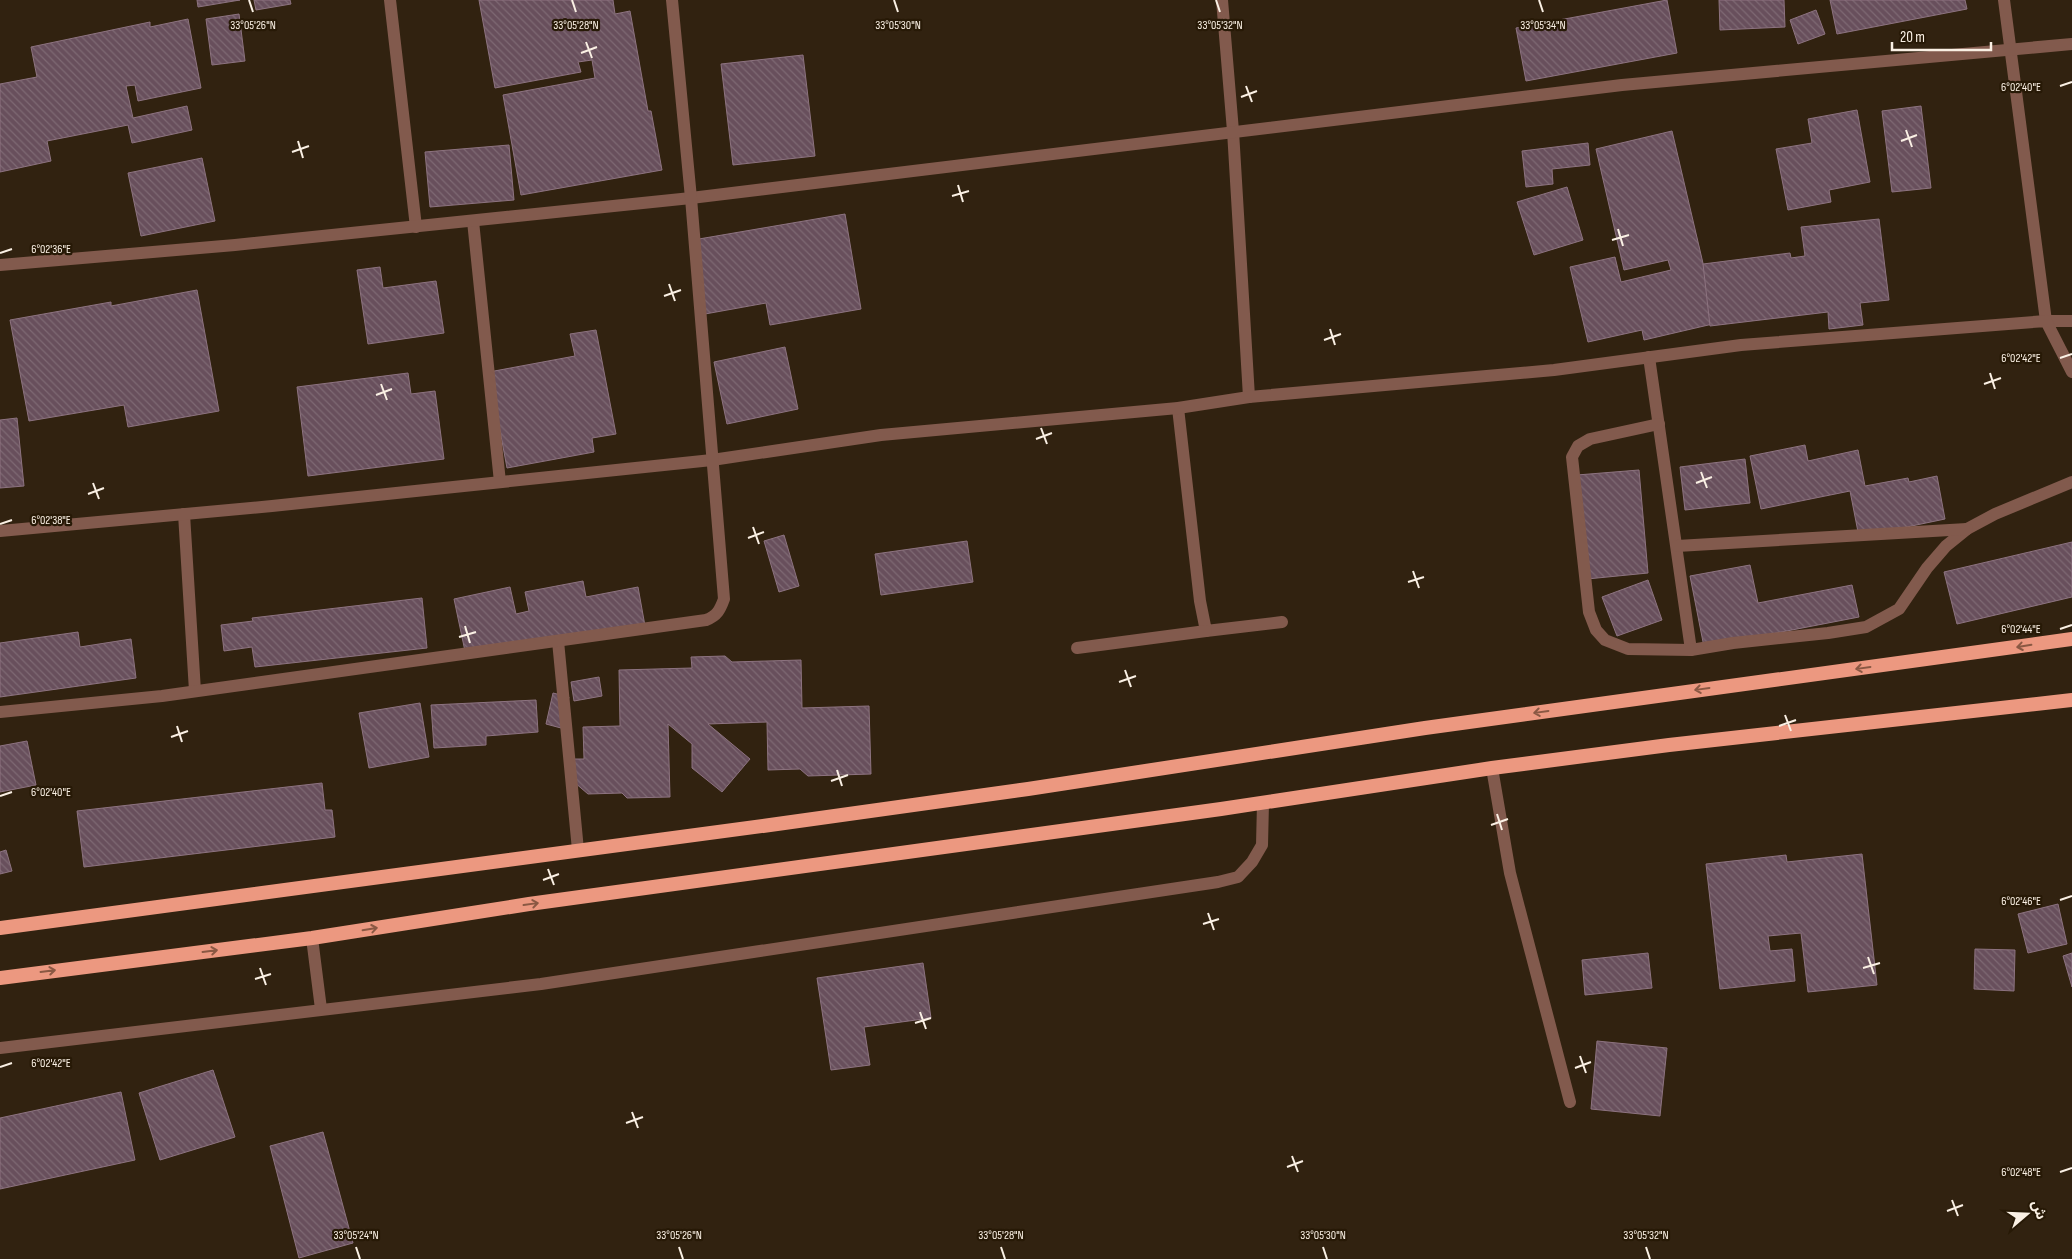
<svg xmlns="http://www.w3.org/2000/svg" width="2072" height="1259" viewBox="0 0 2072 1259" font-family="'Sofia Sans Condensed','Noto Sans Arabic',sans-serif">
	<style>
		.building { fill: url(#building-back-hatch); stroke: #8d7380 }
		.lines { fill: none; stroke-linecap: round; stroke-linejoin: round }
		.service { stroke: #825a4d; stroke-width: 12 }
		.minor { stroke: #825a4d; stroke-width: 12 }
		.trunk { stroke: #ec9880; stroke-width: 14 }
		.oneway { stroke: #8a5843 }
		.ticks { fill: none; stroke: #faf0e4; stroke-width: 2 }
		.ticks-label { font-size: 12px; text-anchor: middle; fill: #faf0e4; stroke: #271906; stroke-width: 4.5; stroke-linejoin: round; paint-order: stroke }
	</style>
	<defs>
		<pattern id="building-back-hatch" width="6" height="6" patternUnits="userSpaceOnUse" patternTransform="scale(1.25)"><rect width="6" height="6" fill="#684f5c"/><path d="M-1 5l2 2M0 0l6 6M5-1l2 2" fill="none" stroke="#7e6973"/></pattern>
	</defs>
	<rect width="100%" height="100%" fill="#312210"/>
	<g class="building">
		<polygon points="197,0 240,0 198,7"/>
		<polygon points="254,0 290,0 291,4 256,10"/>
		<polygon points="479,0 613,0 615,14 630,11 648,111 651,111 662,170 521,195 503,95 595,78 592,60 578,62 581,72 495,88"/>
		<polygon points="1667,0 1677,53 1526,81 1516,28"/>
		<polygon points="1719,0 1784,0 1785,27 1720,30"/>
		<polygon points="1830,0 1965,0 1967,9 1837,34"/>
		<polygon points="1816,10 1825,34 1798,44 1790,20"/>
		<polygon points="239,14 245,61 212,65 206,19"/>
		<polygon points="188,19 201,88 138,101 135,85 126,86 133,118 187,106 192,130 132,143 128,125 47,141 51,161 0,172 0,84 37,77 31,47 150,22 150,27"/>
		<polygon points="803,55 815,156 733,165 721,64"/>
		<polygon points="1921,106 1931,188 1892,192 1882,111"/>
		<polygon points="1857,110 1870,182 1829,190 1831,202 1788,210 1776,149 1812,143 1808,119"/>
		<polygon points="1672,131 1717,323 1644,340 1642,330 1588,342 1570,267 1615,257 1621,282 1671,270 1668,260 1624,270 1596,149"/>
		<polygon points="1588,143 1590,165 1552,169 1553,184 1526,187 1522,151"/>
		<polygon points="509,145 514,200 430,207 425,152"/>
		<polygon points="202,158 215,221 141,236 128,173"/>
		<polygon points="1567,187 1583,240 1534,255 1517,202"/>
		<polygon points="845,214 861,309 770,325 766,303 705,314 693,240"/>
		<polygon points="1879,219 1889,300 1860,303 1863,325 1829,329 1828,312 1710,326 1703,264 1790,253 1791,258 1805,256 1801,227"/>
		<polygon points="380,267 383,288 436,281 444,333 368,344 357,270"/>
		<polygon points="197,290 219,411 128,427 124,405 29,421 10,320 111,302 111,306"/>
		<polygon points="596,330 616,434 592,438 594,452 507,468 489,372 575,356 570,334"/>
		<polygon points="785,347 798,409 727,424 714,362"/>
		<polygon points="408,373 411,394 435,391 444,459 308,476 297,387"/>
		<polygon points="17,418 24,486 0,488 0,420"/>
		<polygon points="1805,445 1808,461 1858,450 1865,486 1908,478 1909,482 1937,476 1945,519 1859,537 1850,491 1761,509 1750,456"/>
		<polygon points="1745,459 1750,503 1685,510 1680,467"/>
		<polygon points="1639,470 1648,573 1587,579 1577,475"/>
		<polygon points="784,535 799,586 779,592 764,541"/>
		<polygon points="967,541 973,582 881,595 875,554"/>
		<polygon points="2072,542 2072,597 1957,624 1944,572"/>
		<polygon points="1750,565 1758,603 1852,585 1859,617 1704,647 1690,576"/>
		<polygon points="1648,580 1662,620 1617,636 1602,597"/>
		<polygon points="583,581 586,597 638,587 645,626 466,656 454,599 510,587 516,614 529,611 525,592"/>
		<polygon points="422,598 427,648 255,667 252,647 224,651 221,625 253,621 252,618"/>
		<polygon points="78,632 80,647 131,639 136,678 0,697 0,643"/>
		<polygon points="725,656 732,662 801,660 802,708 869,706 871,774 808,776 800,769 768,770 767,722 708,724 750,759 722,792 692,768 692,744 668,724 670,797 627,798 622,793 588,794 574,782 573,759 584,759 583,727 620,726 619,670 692,668 691,657"/>
		<polygon points="599,677 602,696 574,701 571,682"/>
		<polygon points="553,693 569,697 561,728 546,724"/>
		<polygon points="536,700 538,732 486,736 486,745 434,748 431,705"/>
		<polygon points="420,703 429,757 369,768 359,713"/>
		<polygon points="27,741 36,785 0,792 0,746"/>
		<polygon points="322,783 325,810 332,810 335,837 84,867 77,811"/>
		<polygon points="6,850 12,871 0,874 0,852"/>
		<polygon points="1862,854 1877,985 1808,992 1801,933 1768,936 1770,951 1792,949 1795,981 1720,989 1706,864 1786,855 1787,862"/>
		<polygon points="2058,904 2067,944 2028,953 2018,914"/>
		<polygon points="1975,949 2015,950 2014,991 1974,989"/>
		<polygon points="1648,953 1652,988 1585,995 1582,960"/>
		<polygon points="2072,953 2072,987 2063,956"/>
		<polygon points="923,963 931,1018 864,1027 870,1065 831,1070 817,978"/>
		<polygon points="1597,1041 1667,1048 1660,1116 1591,1109"/>
		<polygon points="213,1070 235,1137 160,1160 139,1093"/>
		<polygon points="121,1092 135,1160 0,1189 0,1118"/>
		<polygon points="323,1132 353,1243 299,1258 270,1146"/>
	</g>
	<g class="lines">
		<polyline class="service" points="1492,768 1510,873 1570,1102"/>
		<g class="minor">
			<polyline points="390,0 416,227"/>
			<polyline points="1222,0 1233,131 1249,397"/>
			<polyline points="2004,0 2046,321 2072,321"/>
			<polyline points="473,221 500,482"/>
			<polyline points="0,265 235,245 691,198 1622,85 2072,44"/>
			<polyline points="1649,357 1691,650"/>
			<polyline points="1178,408 1200,601 1206,631 1282,622"/>
			<polyline points="1659,424 1590,439 1578,446 1572,457 1589,612 1596,630 1605,640 1628,649 1691,650 1733,643 1828,633 1866,627 1899,609 1927,568 1946,546 1967,529 1995,514 2072,482"/>
			<polyline points="184,514 195,691"/>
			<polyline points="0,531 272,506 712,460 881,435 1178,408 1249,397 1554,370 1741,345 2046,321 2072,372"/>
			<polyline points="1677,546 1967,529"/>
			<polyline points="558,641 578,850"/>
			<polyline points="1077,648 1206,631"/>
			<path d="M0,712l162,-16 544,-76c11,-4 14,-10 18,-21l-33,-401 -19,-198"/>
			<polyline points="312,938 321,1009"/>
			<polyline points="0,1048 541,984 1218,882 1238,877 1252,862 1262,845 1263,803"/>
		</g>
		<g class="trunk">
			<polyline points="0,928 770,825 1028,789 1425,728 2072,639"/>
			<polyline points="0,978 312,938 529,904 1221,809 1492,768 1669,745 2072,700"/>
		</g>
	</g>
	<defs><path id="oneway-shaft" d="M-6 0H5M1.5-3L5.5 0L1.5 3" fill="none" stroke-width="1.6" stroke-linecap="round" stroke-linejoin="round" transform="scale(1.25)"/></defs>
	<g class="oneway">
		<use href="#oneway-shaft" transform="translate(2024 646) rotate(171)"/>
		<use href="#oneway-shaft" transform="translate(1863 668) rotate(172)"/>
		<use href="#oneway-shaft" transform="translate(1702 689) rotate(172)"/>
		<use href="#oneway-shaft" transform="translate(1541 712) rotate(172)"/>
		<use href="#oneway-shaft" transform="translate(531 904) rotate(-8)"/>
		<use href="#oneway-shaft" transform="translate(370 929) rotate(-9)"/>
		<use href="#oneway-shaft" transform="translate(210 951) rotate(-7)"/>
		<use href="#oneway-shaft" transform="translate(48 971) rotate(-7)"/>
	</g>
	<path class="ticks" d="M249,0l4,12M572,0l4,12M894,0l4,12M1216,0l4,12M1539,0l4,12M586,42l6,16M581,53l16,-6M1246,86l6,16M2060,86l12,-4M1241,97l16,-6M1906,130l6,17M298,141l5,17M1901,141l16,-6M292,152l17,-6M958,185l5,17M952,196l17,-5M1618,229l5,17M1612,240l17,-5M0,253l12,-4M669,284l6,17M664,296l17,-6M1330,329l5,16M1324,340l17,-6M2060,358l12,-4M1990,373l5,16M381,384l6,16M1984,384l17,-6M376,395l16,-6M1041,428l6,16M1036,439l16,-6M1701,472l6,16M93,483l6,16M1696,483l16,-6M88,494l16,-6M0,524l12,-4M753,527l6,17M748,538l16,-6M1413,571l6,17M1408,582l16,-5M465,626l5,17M2060,629l12,-4M459,637l17,-5M1125,670l6,17M1119,682l17,-6M1785,715l6,16M177,726l5,16M1779,726l17,-6M171,737l17,-6M837,770l5,16M831,781l17,-6M0,796l12,-4M1497,814l5,16M1491,825l17,-6M548,869l6,16M543,880l16,-6M2060,900l12,-4M1208,913l6,17M1203,924l16,-5M1868,957l6,17M260,968l6,17M1863,968l17,-5M255,979l16,-5M920,1012l6,17M915,1023l16,-5M1580,1056l6,17M0,1067l12,-4M1575,1068l16,-6M632,1112l6,16M626,1123l17,-6M1292,1156l6,16M1287,1167l16,-6M2060,1172l12,-4M1952,1200l6,16M1947,1211l16,-6M356,1247l4,12M679,1247l4,12M1001,1247l4,12M1323,1247l4,12M1646,1247l4,12"/>
	<g class="ticks-label">
		<text x="253" y="29">33°05'26"N</text>
		<text x="576" y="29">33°05'28"N</text>
		<text x="898" y="29">33°05'30"N</text>
		<text x="1220" y="29">33°05'32"N</text>
		<text x="1543" y="29">33°05'34"N</text>
		<text x="2021" y="91">6°02'40"E</text>
		<text x="51" y="253">6°02'36"E</text>
		<text x="2021" y="362">6°02'42"E</text>
		<text x="51" y="524">6°02'38"E</text>
		<text x="2021" y="633">6°02'44"E</text>
		<text x="51" y="796">6°02'40"E</text>
		<text x="2021" y="905">6°02'46"E</text>
		<text x="51" y="1067">6°02'42"E</text>
		<text x="2021" y="1176">6°02'48"E</text>
		<text x="356" y="1239">33°05'24"N</text>
		<text x="679" y="1239">33°05'26"N</text>
		<text x="1001" y="1239">33°05'28"N</text>
		<text x="1323" y="1239">33°05'30"N</text>
		<text x="1646" y="1239">33°05'32"N</text>
	</g>
	<g transform="translate(2027 1214) rotate(71)" stroke="#271906" stroke-width="4" paint-order="stroke">
	<path d="M0-4L9 19L0 12L-9 19Z" fill="#faf0e4"/>
	<text y="-8" font-size="14" font-weight="bold" text-anchor="middle" fill="#faf0e4">ش</text>
	</g>
	<path d="M1892 42v8h99v-8" fill="none" stroke="#faf0e4" stroke-width="2.5"/>
	<text x="1900" y="42" font-size="15" fill="#faf0e4" stroke="#271906" stroke-width="4" paint-order="stroke">20 m</text>
</svg>
